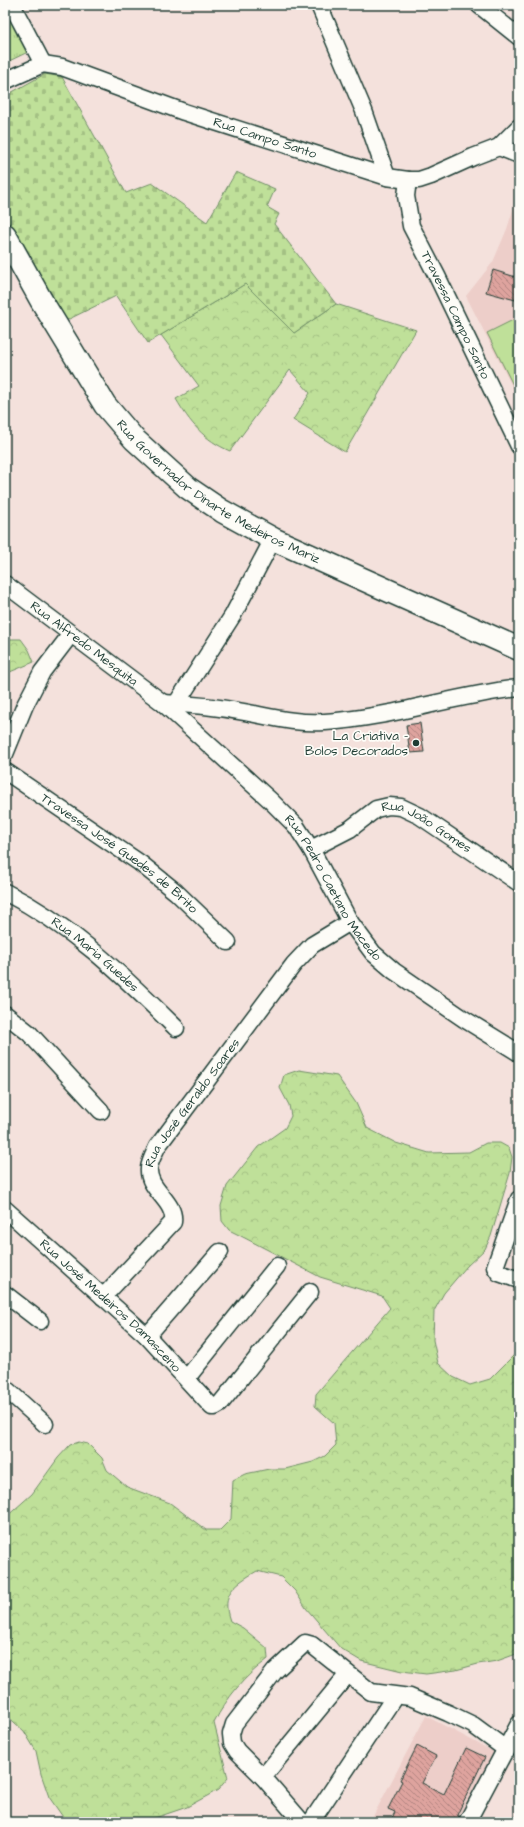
<svg xmlns="http://www.w3.org/2000/svg" width="524" height="1827" viewBox="0 0 524 1827" font-family="'Architects Daughter',sans-serif">
	<style>
		.built { fill: #edcec9 }
		.grass { fill: url(#grass-tufts); stroke: #6f8e66 }
		.forest { fill: url(#forest-crowns); stroke: #6f8e66 }
		.cemetery { fill: url(#cemetery-stones); stroke: #6f8e66 }
		.pitch { fill: #bfe099; stroke: #6f8e66 }
		.building { fill: url(#building-back-hatch); stroke: #1f3d34 }
		.lines { fill: none; stroke-linecap: round; stroke-linejoin: round }
		.street-casing { stroke: #1f3d34; stroke-width: 19 }
		.secondary-casing { stroke: #1f3d34; stroke-width: 25 }
		.street { stroke: #fdfcf7; stroke-width: 16 }
		.secondary { stroke: #fdfcf7; stroke-width: 22 }
		.poi-dot { fill: #1f3d34; stroke: #fdfcf7; stroke-width: 1.5 }
		.labels { text-anchor: middle; dominant-baseline: central; stroke-width: 3.5; stroke-linejoin: round; paint-order: stroke }
		.street-label { font-size: 13px; fill: #1f3d34; stroke: #fdfcf7 }
		.poi-label { font-size: 13px; fill: #1f3d34; stroke: #fdfcf7; text-anchor: end }
	</style>
	<defs>
		<pattern id="grass-tufts" width="24" height="20" patternUnits="userSpaceOnUse"><rect width="24" height="20" fill="#bfe099"/><path d="M3 7l-1-3M5 7V3M7 7l1-3M15 17l-1-3M17 17v-4M19 17l1-3" fill="none" stroke="#a4c184"/></pattern>
		<pattern id="forest-crowns" width="20" height="18" patternUnits="userSpaceOnUse"><rect width="20" height="18" fill="#bfe099"/><path d="M2 6a3 3 0 1 1 6 0M12 15a3 3 0 1 1 6 0" fill="none" stroke="#a4c184"/></pattern>
		<pattern id="cemetery-stones" width="16" height="16" patternUnits="userSpaceOnUse"><rect width="16" height="16" fill="#bfe099"/><path d="M2 7V4a2 2 0 0 1 4 0v3zM10 15v-3a2 2 0 0 1 4 0v3z" fill="#a4c184"/></pattern>
		<pattern id="building-back-hatch" width="6" height="6" patternUnits="userSpaceOnUse"><rect width="6" height="6" fill="#dea39e"/><path d="M-1 5l2 2M0 0l6 6M5-1l2 2" fill="none" stroke="#b38682"/></pattern>
	</defs>
	<rect width="100%" height="100%" fill="#f4e1dc"/>
	<filter id="ink" filterUnits="userSpaceOnUse"><feTurbulence type="fractalNoise" baseFrequency=".025" numOctaves="2"/><feDisplacementMap in="SourceGraphic" scale="8" xChannelSelector="R" yChannelSelector="G"/><feConvolveMatrix kernelMatrix="1 2 1 2 8 2 1 2 1" color-interpolation-filters="sRGB"/></filter>
	<g filter="url(#ink)">
		<g class="built">
			<polygon points="519,191 519,400 466,296 493,262 507,229"/>
			<polygon points="426,1716 496,1753 460,1822 370,1822"/>
		</g>
		<polygon class="grass" points="5,10 30,51 5,63"/>
		<g class="forest">
			<path d="M245,284l49,49 42,-29 80,26 -71,122 -52,-32 17,-27 -20,-23 -60,81c-26,-11 -40,-28 -54,-52l23,-13 -38,-51z"/>
			<polygon points="5,639 21,639 29,650 34,662 5,674"/>
			<path d="M299,1070l38,6 19,27 11,25 29,15 33,10 40,-1 17,-9h14l9,5 3,9 -2,16 -19,63 -6,13 -18,17 -23,27 -10,18 -1,29 5,23 15,14 17,8 20,-6 29,-29v303l-22,8 -19,3 -22,6 -30,4 -24,-3 -41,-10 -20,-12 -35,-41 -11,-17 -14,-14 -24,-6c-22,13 -37,22 -27,50l13,7 24,20 1,11c-24,18 -41,38 -54,64l14,55 -10,12 -31,17 -44,15h-73l-5,-2 -16,-23 -8,-23 -5,-23 -12,-20 -19,-17v-196l27,-24 26,-36 12,-13 9,-3 9,2 14,14 5,12 20,17 43,16 36,27h14l11,-11 2,-39 12,-6 24,-5h16l28,-7 12,-6 11,-11 -2,-22 -19,-17 1,-12 74,-86 -8,-12 -62,-19 -81,-42 -10,-5 -7,-9 -1,-15 6,-20 31,-39 27,-19 6,-12 -2,-11 -9,-17 4,-13z"/>
		</g>
		<polygon class="cemetery" points="45,74 62,77 126,193 152,183 207,222 236,172 275,189 267,207 279,214 274,224 336,304 294,333 245,284 148,343 116,296 63,322 5,216 5,96"/>
		<polygon class="pitch" points="519,317 519,397 487,333"/>
		<g class="building">
			<polygon points="493,270 519,278 519,301 486,292"/>
			<polygon points="420,723 424,752 410,753 406,725"/>
			<polygon points="417,1746 436,1756 422,1783 444,1794 466,1748 485,1757 457,1815 459,1816 458,1822 390,1822 395,1812 388,1809 402,1781 400,1780"/>
		</g>
		<g class="lines">
			<defs>
				<g id="street">
					<polyline points="12,5 43,64"/>
					<polyline points="319,5 364,111 387,177"/>
					<polyline points="479,5 519,37"/>
					<path id="s1" d="M5,81l38,-17 19,3 122,45 203,65 21,3h11l12,-4 42,-19 26,-10 20,-20"/>
					<polyline points="499,147 519,155"/>
					<path id="s2" d="M408,180l-2,16 5,30 26,50 82,170"/>
					<path id="s3" d="M5,584l158,119 107,97 26,26 15,23 39,73 23,31 21,18 70,48 55,34"/>
					<path d="M163,703c26,1 55,4 81,9 27,5 53,12 81,10 66,-4 129,-27 194,-34"/>
					<polyline points="176,704 233,615 273,539"/>
					<polyline points="5,754 25,705 42,672 71,634"/>
					<path id="s4" d="M5,771l135,92 36,29 52,50"/>
					<path id="s5" d="M311,849l39,-20 26,-20 13,-3 12,1 19,9 99,67"/>
					<path id="s6" d="M5,892c69,35 117,83 171,136"/>
					<polyline points="5,1014 29,1033 101,1111"/>
					<polyline points="519,1199 495,1267 499,1273 519,1280"/>
					<path id="s7" d="M5,1209l142,127 65,71h3l5,-3 90,-112"/>
					<polyline points="5,1294 40,1321"/>
					<path id="s8" d="M103,1297l70,-75c3,-21 -26,-32 -24,-54 1,-7 5,-14 8,-21l137,-183 18,-19 38,-23"/>
					<polyline points="147,1336 220,1252"/>
					<polyline points="187,1378 277,1266"/>
					<polyline points="5,1388 45,1424"/>
					<polyline points="263,1777 348,1674"/>
					<polyline points="302,1822 263,1777 237,1751 232,1743 231,1734 234,1724 275,1671 305,1643 312,1645 371,1692 410,1697 448,1713 473,1725 507,1750"/>
					<polyline points="311,1822 395,1696"/>
					<polyline points="467,1822 519,1724"/>
				</g>
				<g id="secondary">
					<path id="s9" d="M5,235l36,65 64,105 29,34 54,49 34,23 51,28 246,110"/>
				</g>
			</defs>
			<use href="#street" class="street-casing"/>
			<use href="#secondary" class="secondary-casing"/>
			<use href="#street" class="street"/>
			<use href="#secondary" class="secondary"/>
		</g>
	</g>
	<circle class="poi-dot" cx="416" cy="743" r="4"/>
	<g class="labels">
		<g class="street-label">
			<text stroke="none"><textPath href="#s1" startOffset="276">Rua Campo Santo</textPath></text>
			<text stroke="none"><textPath href="#s2" startOffset="146">Travessa Campo Santo</textPath></text>
			<text stroke="none"><textPath href="#s9" startOffset="342">Rua Governador Dinarte Medeiros Mariz</textPath></text>
			<text stroke="none"><textPath href="#s3" startOffset="99">Rua Alfredo Mesquita</textPath></text>
			<text stroke="none"><textPath href="#s5" startOffset="133">Rua João Gomes</textPath></text>
			<text stroke="none"><textPath href="#s4" startOffset="141">Travessa José Guedes de Brito</textPath></text>
			<text stroke="none"><textPath href="#s3" startOffset="451">Rua Pedro Caetano Macedo</textPath></text>
			<text stroke="none"><textPath href="#s6" startOffset="110">Rua Maria Guedes</textPath></text>
			<text stroke="none"><textPath href="#s8" startOffset="242">Rua José Geraldo Soares</textPath></text>
			<text stroke="none"><textPath href="#s7" startOffset="143">Rua José Medeiros Damasceno</textPath></text>
		</g>
		<g class="poi-label">
			<text x="408" y="736">La Criativa -<tspan x="408" dy="15">Bolos Decorados</tspan></text>
		</g>
	</g>
	<rect width="524" height="1827" fill="none" stroke="#fdfcf7" stroke-width="20"/>
	<rect x="10" y="10" width="504" height="1807" fill="none" stroke="#1f3d34" stroke-width="1.5" filter="url(#ink)"/>
</svg>
